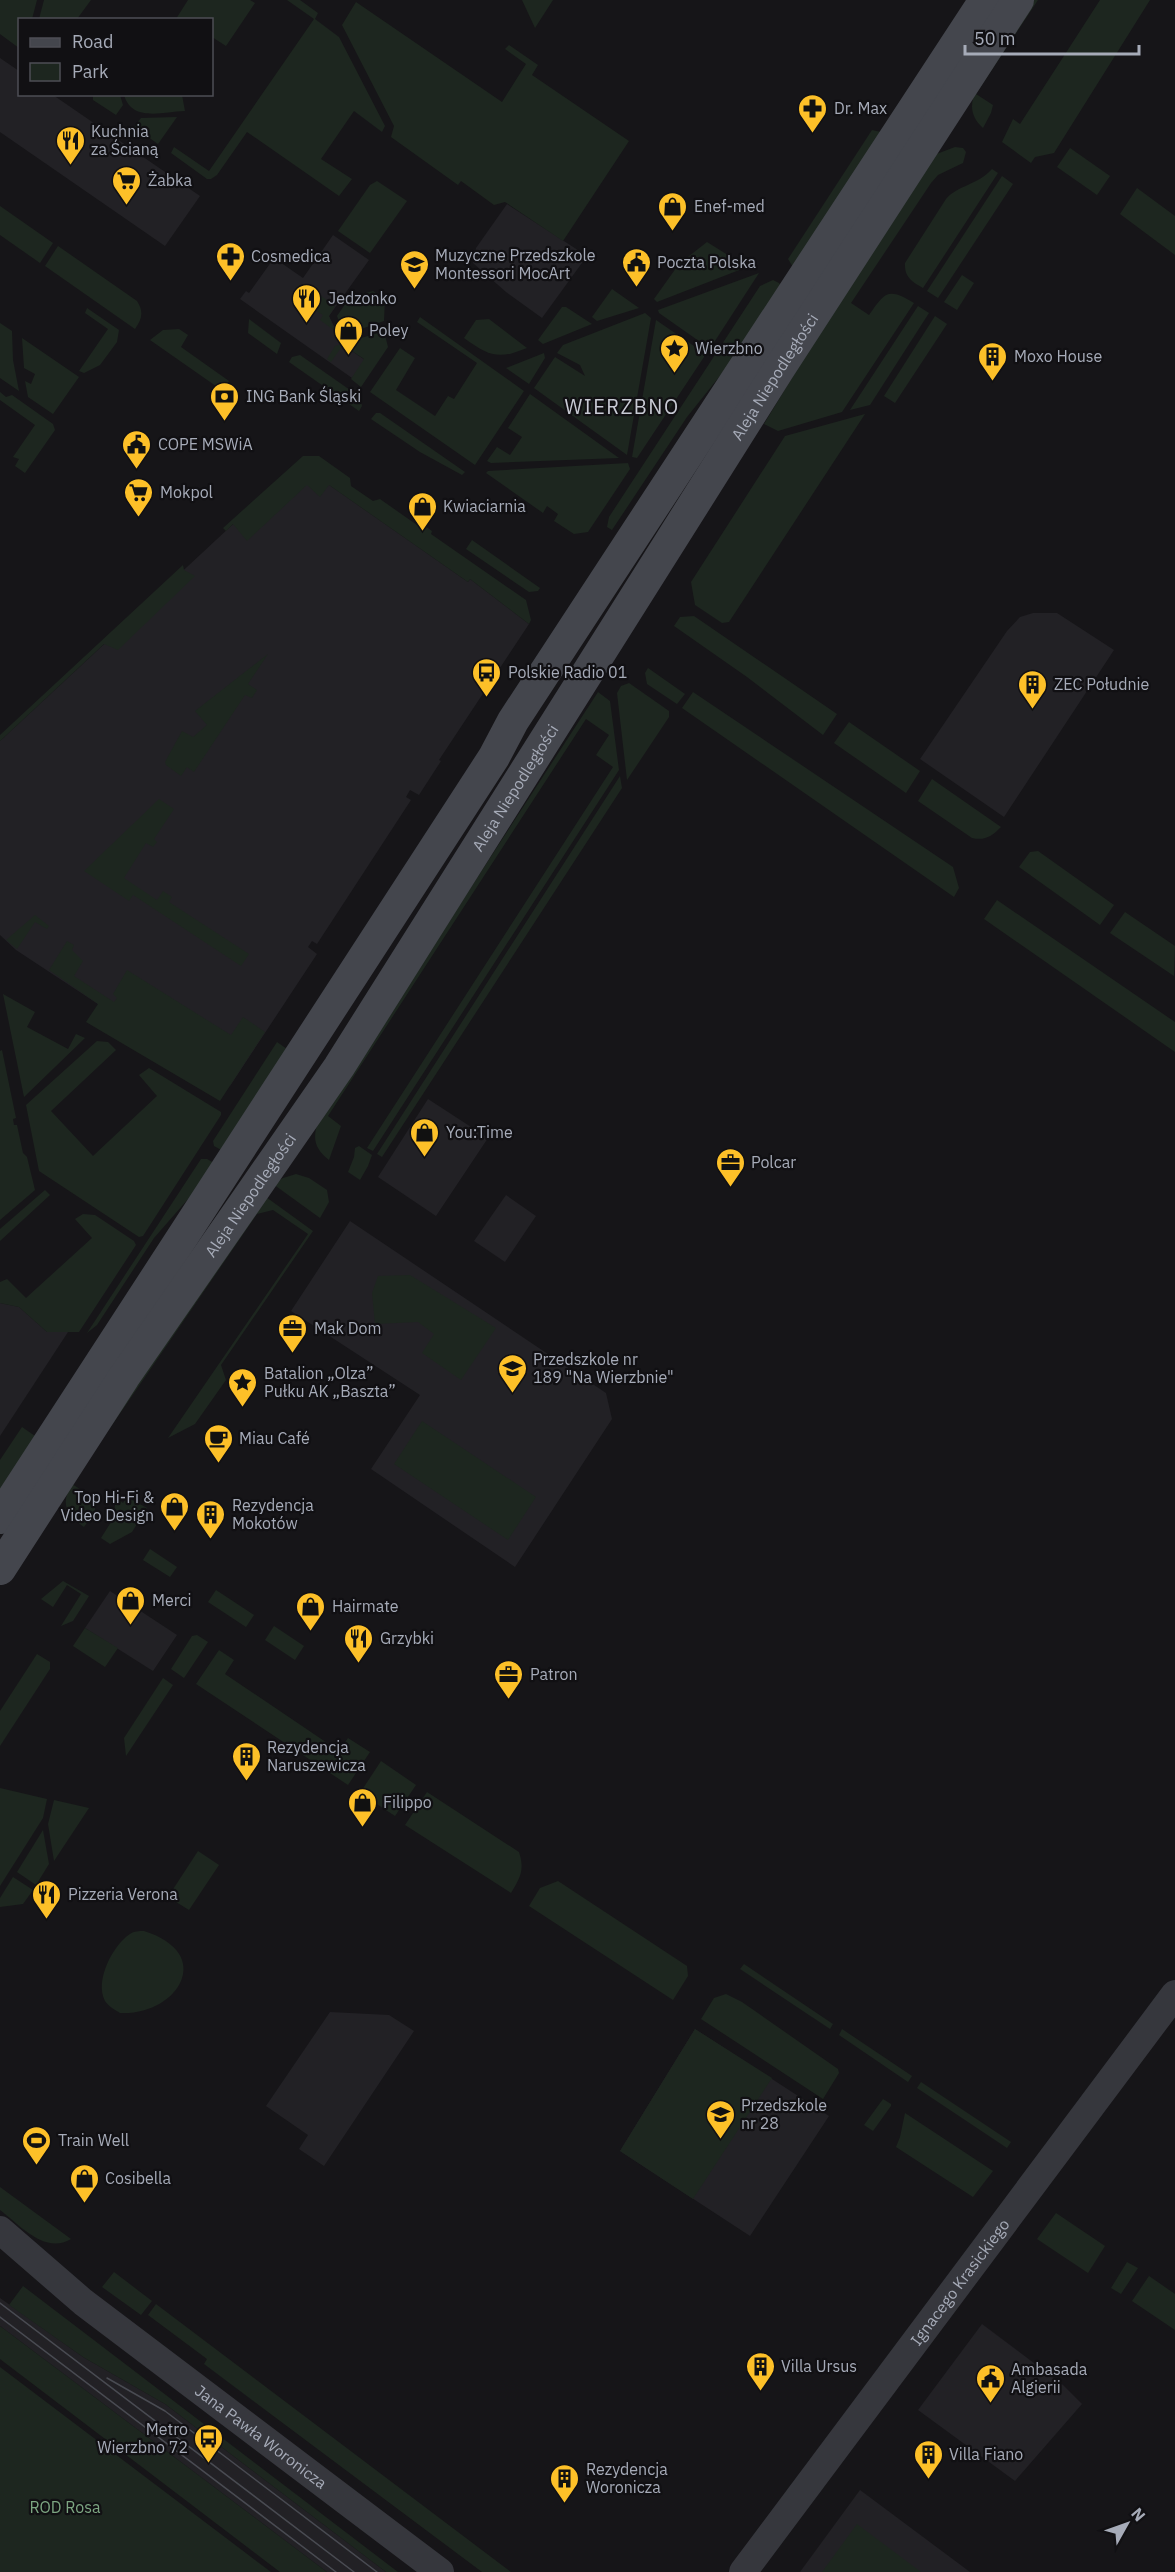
<svg xmlns="http://www.w3.org/2000/svg" width="1175" height="2572" viewBox="0 0 1175 2572" font-family="'IBM Plex Sans',sans-serif">
	<style>
		.built { fill: #222125 }
		.green { fill: #1d261f }
		.lines { fill: none; stroke-linecap: round; stroke-linejoin: round }
		.tertiary { stroke: #36373d; stroke-width: 28 }
		.secondary { stroke: #44464d; stroke-width: 32 }
		.tram { stroke: #494b52; stroke-width: 1.5 }
		.labels { text-anchor: middle; dominant-baseline: central; stroke-width: 4.5; stroke-linejoin: round; paint-order: stroke }
		.poi-label { font-size: 16px; fill: #a6abb8; stroke: #111013; text-anchor: start }
		.street-label { font-size: 16px; fill: #a6abb8; stroke: #111013 }
		.park-label { font-size: 16px; fill: #7ca581; stroke: #111013 }
		.quarter-label { font-size: 20px; letter-spacing: 1.5px; fill: #c8cad4; stroke: #111013 }
	</style>
	<rect width="100%" height="100%" fill="#161518"/>
	<g class="built">
		<polygon points="0,58 19,71 20,94 53,95 200,196 165,246 0,132"/>
		<polygon points="507,204 587,256 542,318 506,292 473,263 476,248"/>
		<polygon points="333,235 369,260 329,316 343,345 365,360 352,378 240,299 246,291 249,293 274,258 303,278"/>
		<polygon points="288,473 312,473 468,582 470,579 529,624 439,760 441,761 419,795 410,790 406,797 411,800 317,944 312,941 308,947 317,954 230,1086 98,1004 16,950 0,935 0,741"/>
		<polygon points="1033,613 1057,613 1114,650 1004,817 920,759 1007,631 1020,617"/>
		<polygon points="428,1099 488,1138 436,1216 378,1177"/>
		<polygon points="506,1195 536,1216 505,1262 474,1241"/>
		<polygon points="350,1221 606,1393 612,1419 515,1567 371,1469 420,1395 291,1311"/>
		<polygon points="0,1303 19,1307 47,1332 68,1332 0,1436"/>
		<polygon points="110,1591 177,1635 153,1671 85,1628"/>
		<polygon points="330,2012 389,2015 414,2031 324,2166 299,2149 308,2135 266,2106"/>
		<polygon points="695,2029 829,2116 750,2236 620,2151"/>
		<polygon points="0,2298 83,2357 165,2404 386,2572 327,2572 0,2326"/>
		<polygon points="982,2324 1063,2385 1082,2404 1015,2481 918,2410"/>
		<polygon points="860,2490 970,2572 800,2572"/>
	</g>
	<g class="green">
		<polygon points="0,0 37,0 32,19 20,20 19,48 0,34"/>
		<polygon points="44,0 91,0 77,19 39,19"/>
		<polygon points="188,0 250,0 255,3 226,46 212,37 212,20 176,19"/>
		<polygon points="287,0 300,0 318,13 315,19 339,37 385,126 382,132 354,111 321,159 352,179 339,196 247,132 217,175 211,179 207,179 171,153 174,147 209,171 314,19"/>
		<polygon points="522,0 553,0 535,28"/>
		<path d="M1034,0h4l-62,94 17,11 -2,8 -8,15c-14,-13 -13,-25 -6,-41z"/>
		<polygon points="1100,0 1150,0 1054,153 1035,157 1031,163 1002,142 1013,119 1020,124"/>
		<polygon points="356,2 502,102 526,64 505,49 509,45 538,65 532,75 629,141 563,241 505,202 494,205 461,181 458,185 391,137 394,126 342,25"/>
		<polygon points="93,95 120,95 123,105 116,115 93,100"/>
		<path d="M124,95h58l3,16c-24,1 -53,11 -61,-16z"/>
		<polygon points="177,117 158,144 134,127 141,118"/>
		<polygon points="872,130 881,132 793,267 788,259"/>
		<path d="M955,147l8,1 3,4 -3,11 -25,12 -7,8 -80,120 18,12c16,-23 19,-28 45,-12l-72,109 -64,19 -14,-7 77,-127 93,-142z"/>
		<polygon points="1070,148 1110,176 1097,195 1057,167"/>
		<path d="M992,169l6,4 -75,115c-11,-6 -19,-11 -18,-25l41,-64c12,-14 32,-14 46,-30z"/>
		<polygon points="1002,176 1013,184 938,298 927,291"/>
		<polygon points="377,181 407,201 370,253 338,231 370,185"/>
		<polygon points="1137,188 1175,216 1175,255 1120,214"/>
		<polygon points="0,206 53,243 40,263 0,235"/>
		<polygon points="707,242 747,267 657,302 654,299 679,264"/>
		<path d="M58,246l79,55c7,11 5,18 -2,28l-90,-63z"/>
		<polygon points="759,273 713,344 706,346 659,313 658,310"/>
		<polygon points="962,275 974,283 957,310 944,302"/>
		<polygon points="773,280 779,283 781,286 727,367 687,417 612,530 607,527 609,517 760,286"/>
		<polygon points="612,289 639,308 597,321 592,317"/>
		<polygon points="313,290 335,306 329,316 335,331 320,320 323,315 315,310 312,314 301,307"/>
		<polygon points="373,291 385,299 384,321 344,335 337,316 350,297"/>
		<polygon points="918,306 929,313 870,405 850,410"/>
		<polygon points="562,307 566,307 592,324 543,344 538,340"/>
		<polygon points="87,308 119,330 117,342 100,365 84,373 79,371 108,329 85,313"/>
		<polygon points="645,313 651,318 627,455 534,388 555,357 585,376 580,365 557,353 563,345"/>
		<polygon points="935,316 947,324 895,403 884,396"/>
		<polygon points="420,317 524,391 475,465 370,392 400,348 415,358 396,390 435,416 448,396 454,399 477,363 417,322"/>
		<polygon points="249,319 281,343 277,354 248,333"/>
		<path d="M489,319l38,29c-29,12 -38,8 -63,-10l12,-18z"/>
		<polygon points="656,320 704,353 704,357 637,458 632,457"/>
		<polygon points="0,323 12,331 13,360 19,391 0,378"/>
		<polygon points="179,329 188,335 181,347 229,381 223,391 150,340 163,330"/>
		<polygon points="384,331 388,347 361,387 351,379 364,359 343,345 331,362 327,359 335,346"/>
		<polygon points="22,338 79,377 53,414 28,397 25,381 31,384 35,374 24,368"/>
		<polygon points="544,353 545,358 529,384 506,368"/>
		<polygon points="300,355 360,397 362,406 359,411 289,362 292,357"/>
		<polygon points="0,392 6,397 12,395 53,424 55,430 25,473 15,466 19,459 13,457 35,425 0,400"/>
		<polygon points="530,394 619,458 491,463 487,461 497,447 510,455 522,437 508,428"/>
		<polygon points="376,413 380,413 465,472 462,475 420,452 371,419"/>
		<polygon points="865,414 729,622 722,623 695,605 691,582 785,436"/>
		<polygon points="303,456 319,456 350,478 351,486 373,501 380,499 417,525 420,522 432,531 431,534 526,600 531,620 529,624 470,579 468,582 329,485 320,497 307,485 247,541 233,524 226,531 223,528"/>
		<polygon points="628,463 630,469 588,532 574,534 554,521 558,514 547,506 543,513 486,473 488,471"/>
		<polygon points="472,540 540,588 538,591 529,592 466,549"/>
		<polygon points="183,565 184,570 195,576 118,650 104,644 0,741 0,735"/>
		<polygon points="694,616 837,714 823,735 747,677 674,626 680,617"/>
		<polygon points="268,654 248,684 257,690 252,698 245,695 194,772 187,767 181,776 166,765 165,762 182,731 193,737 207,725 195,711"/>
		<polygon points="648,668 685,694 677,704 647,684 645,673"/>
		<polygon points="629,683 669,711 669,717 627,780 617,693 621,686"/>
		<path d="M598,692l12,9 9,69 -246,381 -6,-3 246,-381 -17,-12 13,-20 -23,-16 -258,397 13,10 -12,34c-14,-11 -17,-21 -11,-38z"/>
		<polygon points="693,692 953,867 959,888 954,897 682,708"/>
		<polygon points="849,722 920,771 906,793 834,743"/>
		<polygon points="620,776 622,788 382,1157 377,1154"/>
		<path d="M932,779l69,48c-9,9 -16,14 -29,11l-54,-37z"/>
		<polygon points="159,799 174,809 154,839 157,842 153,847 146,843 124,878 157,900 163,891 172,897 169,902 249,954 241,966 133,895 129,901 84,871"/>
		<polygon points="1038,851 1114,905 1100,925 1019,867 1030,852"/>
		<polygon points="997,900 1175,1022 1175,1052 984,919"/>
		<polygon points="1125,912 1175,946 1174,976 1110,933"/>
		<polygon points="35,915 49,926 47,929 35,922 17,949 6,940"/>
		<polygon points="67,941 74,945 72,950 83,961 74,976 114,1002 117,998 113,994 127,970 231,1035 243,1017 265,1032 220,1101 86,1022 98,1004 49,970"/>
		<polygon points="3,994 35,1012 27,1027 68,1049 76,1034 85,1038 24,1097"/>
		<polygon points="97,1041 108,1042 116,1050 51,1111 93,1156 157,1096 139,1075 149,1068 221,1112 221,1115 143,1236 139,1237 39,1171 26,1105"/>
		<polygon points="277,1042 287,1049 223,1151 214,1146 213,1141"/>
		<polygon points="2,1050 16,1118 13,1119 14,1125 17,1125 23,1153 27,1157 35,1190 0,1220 0,1051"/>
		<polygon points="359,1146 372,1155 368,1166 360,1180 348,1172 354,1157 355,1148"/>
		<polygon points="201,1159 207,1159 214,1163 195,1191 154,1238 97,1325 87,1333"/>
		<polygon points="296,1174 309,1178 327,1190 329,1202 320,1218 273,1184 283,1178"/>
		<polygon points="45,1190 50,1195 0,1241 0,1229"/>
		<polygon points="266,1197 313,1231 221,1365 226,1380 195,1424 168,1438 308,1234 273,1210 257,1214 110,1428 160,1346"/>
		<polygon points="83,1214 95,1215 134,1241 136,1245 79,1332 47,1332 19,1307 0,1303 0,1282 7,1279 26,1298 92,1238 75,1219"/>
		<polygon points="410,1275 496,1328 461,1380 422,1353 434,1334 418,1322 375,1324 372,1293 378,1276"/>
		<polygon points="422,1421 536,1497 508,1540 394,1464"/>
		<polygon points="22,1427 35,1436 0,1492 0,1460"/>
		<path d="M72,1484l23,15v12l-11,16c-18,-12 -24,-24 -12,-43z"/>
		<polygon points="127,1497 147,1508 132,1532 110,1544 101,1538 113,1519 116,1498 123,1503"/>
		<polygon points="150,1549 177,1567 170,1577 143,1560"/>
		<polygon points="63,1581 89,1596 73,1621 61,1626 81,1594 67,1585 53,1607 41,1599"/>
		<polygon points="216,1590 254,1615 246,1627 208,1602"/>
		<polygon points="274,1626 304,1646 295,1660 265,1640"/>
		<polygon points="85,1628 118,1648 105,1667 73,1646"/>
		<polygon points="197,1635 208,1642 184,1678 171,1669 192,1636"/>
		<polygon points="219,1650 234,1660 225,1674 339,1751 348,1738 370,1752 348,1785 196,1684"/>
		<polygon points="37,1654 50,1662 50,1669 0,1746 0,1711"/>
		<polygon points="163,1678 173,1685 126,1756 124,1738"/>
		<polygon points="381,1761 416,1785 395,1816 360,1793"/>
		<polygon points="0,1788 47,1799 43,1818 0,1886"/>
		<path d="M427,1792l92,60c6,18 1,26 -8,41l-106,-68z"/>
		<polygon points="54,1800 89,1808 54,1861 48,1824"/>
		<polygon points="43,1830 49,1864 36,1885 17,1872"/>
		<polygon points="198,1851 219,1865 189,1910 168,1897"/>
		<polygon points="13,1877 33,1890 23,1904 0,1907 0,1898"/>
		<polygon points="558,1881 687,1966 688,1976 673,2000 529,1906 540,1888"/>
		<path d="M144,1931c73,23 33,85 -24,82 -5,-3 -12,-7 -15,-12 -11,-20 8,-56 25,-67 4,-3 9,-3 14,-3z"/>
		<polygon points="744,1964 833,2024 830,2029 740,1969"/>
		<polygon points="726,1994 742,2002 838,2069 839,2073 823,2099 701,2019 714,1998"/>
		<polygon points="695,2029 772,2078 693,2199 620,2151"/>
		<polygon points="842,2029 912,2076 908,2082 839,2035"/>
		<polygon points="921,2082 1011,2142 1007,2148 917,2088"/>
		<polygon points="883,2099 891,2104 891,2106 873,2131 864,2125"/>
		<polygon points="905,2113 993,2171 973,2197 896,2147 900,2137"/>
		<path d="M0,2187l71,52c-26,16 -51,-14 -71,-29z"/>
		<polygon points="1056,2213 1105,2246 1088,2273 1037,2239"/>
		<polygon points="1127,2262 1138,2268 1121,2294 1111,2288"/>
		<polygon points="114,2272 152,2301 141,2315 102,2287"/>
		<polygon points="1149,2276 1175,2294 1175,2330 1132,2301"/>
		<polygon points="23,2286 398,2572 386,2572 165,2404 83,2357 9,2305"/>
		<polygon points="156,2304 511,2572 482,2572 204,2364 207,2359 148,2315"/>
		<polygon points="0,2326 327,2572 280,2572 0,2359"/>
		<polygon points="0,2367 271,2572 0,2572"/>
		<polygon points="857,2524 921,2572 822,2572"/>
	</g>
	<g class="lines">
		<g class="tertiary">
			<path id="s1" d="M0,2230l83,72 357,270"/>
			<path id="s2" d="M743,2572l432,-578"/>
		</g>
		<g class="secondary">
			<polyline points="0,1518 494,757 513,721 985,0"/>
			<path id="s3" d="M0,1569l124,-192 215,-310 440,-698 239,-369"/>
		</g>
		<g class="tram">
			<polyline points="0,2303 354,2572"/>
			<polyline points="0,2317 336,2572"/>
			<polyline points="107,2378 165,2411 377,2572"/>
		</g>
	</g>
	<defs>
		<symbol id="pharmacy-pin" viewBox="-11 -11 22 30"><path d="M0 17L-7.5 6A9.5 9.5 0 1 1 7.5 6Z" fill="#fdc028" stroke="#111013"/><path d="M-2-6h4v4h4v4h-4v4h-4v-4h-4v-4h4Z" fill="#111"/></symbol>
		<symbol id="restaurant-pin" viewBox="-11 -11 22 30"><path d="M0 17L-7.5 6A9.5 9.5 0 1 1 7.5 6Z" fill="#fdc028" stroke="#111013"/><path d="M-5-6h1v4h1v-4h1v4h1v-4h1v5L-1.5 .5V6h-2V.5L-5-1ZM5-6V6H3V1.5H1.5Q1.5-4 5-6Z" fill="#111"/></symbol>
		<symbol id="supermarket-pin" viewBox="-11 -11 22 30"><path d="M0 17L-7.5 6A9.5 9.5 0 1 1 7.5 6Z" fill="#fdc028" stroke="#111013"/><path d="M-6-5.5h2.5l.6 2H6L4.5 2H-2.5L-4.4-4H-6ZM-1.5 3.2a1.3 1.3 0 1 0 .1 0ZM3 3.2a1.3 1.3 0 1 0 .1 0Z" fill="#111"/></symbol>
		<symbol id="shop-pin" viewBox="-11 -11 22 30"><path d="M0 17L-7.5 6A9.5 9.5 0 1 1 7.5 6Z" fill="#fdc028" stroke="#111013"/><path d="M-5-2.5h2.3a2.7 3.5 0 0 1 5.4 0H5L5.5 6h-11ZM-1.5-2.5h3a1.5 2.3 0 0 0-3 0Z" fill="#111"/></symbol>
		<symbol id="civic-pin" viewBox="-11 -11 22 30"><path d="M0 17L-7.5 6A9.5 9.5 0 1 1 7.5 6Z" fill="#fdc028" stroke="#111013"/><path d="M-.6-6.5H3V-4.5H.6V-3L4-1V1h2V6H-6V1h2V-1L-.6-3ZM-1.2 2.5V6h2.4V2.5Z" fill="#111"/></symbol>
		<symbol id="school-pin" viewBox="-11 -11 22 30"><path d="M0 17L-7.5 6A9.5 9.5 0 1 1 7.5 6Z" fill="#fdc028" stroke="#111013"/><path d="M0-5L7-2L0 1L-7-2ZM-4 1L0 2.5L4 1V4Q0 6-4 4Z" fill="#111"/></symbol>
		<symbol id="sight-pin" viewBox="-11 -11 22 30"><path d="M0 17L-7.5 6A9.5 9.5 0 1 1 7.5 6Z" fill="#fdc028" stroke="#111013"/><path d="M0-6L1.8-2.2L6-1.7L2.9 1.2L3.7 5.4L0 3.3L-3.7 5.4L-2.9 1.2L-6-1.7L-1.8-2.2Z" fill="#111"/></symbol>
		<symbol id="building-pin" viewBox="-11 -11 22 30"><path d="M0 17L-7.5 6A9.5 9.5 0 1 1 7.5 6Z" fill="#fdc028" stroke="#111013"/><path d="M-4-6H4V6H1V3H-1V6H-4ZM-2.5-4.3h1.7v1.8h-1.7ZM.8-4.3h1.7v1.8H.8ZM-2.5-1h1.7V.8h-1.7ZM.8-1h1.7V.8H.8Z" fill="#111"/></symbol>
		<symbol id="bank-pin" viewBox="-11 -11 22 30"><path d="M0 17L-7.5 6A9.5 9.5 0 1 1 7.5 6Z" fill="#fdc028" stroke="#111013"/><path d="M-6-4H6V4H-6ZM0-2.3a2.3 2.3 0 1 0 0 4.6a2.3 2.3 0 1 0 0-4.6Z" fill="#111"/></symbol>
		<symbol id="bus-pin" viewBox="-11 -11 22 30"><path d="M0 17L-7.5 6A9.5 9.5 0 1 1 7.5 6Z" fill="#fdc028" stroke="#111013"/><path d="M-5-6H5V4H4V6H2V4H-2V6H-4V4H-5ZM-3.5-4V0h7V-4ZM-3.5 1.2v1.5H-2V1.2ZM2 1.2v1.5H3.5V1.2Z" fill="#111"/></symbol>
		<symbol id="office-pin" viewBox="-11 -11 22 30"><path d="M0 17L-7.5 6A9.5 9.5 0 1 1 7.5 6Z" fill="#fdc028" stroke="#111013"/><path d="M-6-3h4V-5.5h4V-3h4V5H-6ZM-1-4.5V-3h2v-1.5ZM-6 0V1H6V0Z" fill="#111"/></symbol>
		<symbol id="cafe-pin" viewBox="-11 -11 22 30"><path d="M0 17L-7.5 6A9.5 9.5 0 1 1 7.5 6Z" fill="#fdc028" stroke="#111013"/><path d="M-5.5-4.5H6V0H3Q3 3.5 0 3.5H-2.5Q-5.5 3.5-5.5 0ZM3-3.2v2h1.7v-2ZM-6 4.5H4V6H-6Z" fill="#111"/></symbol>
		<symbol id="stadium-pin" viewBox="-11 -11 22 30"><path d="M0 17L-7.5 6A9.5 9.5 0 1 1 7.5 6Z" fill="#fdc028" stroke="#111013"/><path d="M0-5a6.5 5 0 1 0 0 10a6.5 5 0 1 0 0-10ZM-3.5-1.8h7v3.6h-7Z" fill="#111"/></symbol>
	</defs>
	<g fill-rule="evenodd">
		<use href="#pharmacy-pin" x="796" y="92" width="33" height="45"/>
		<use href="#restaurant-pin" x="54" y="124" width="33" height="45"/>
		<use href="#supermarket-pin" x="110" y="164" width="33" height="45"/>
		<use href="#shop-pin" x="656" y="190" width="33" height="45"/>
		<use href="#pharmacy-pin" x="214" y="240" width="33" height="45"/>
		<use href="#civic-pin" x="620" y="246" width="33" height="45"/>
		<use href="#school-pin" x="398" y="248" width="33" height="45"/>
		<use href="#restaurant-pin" x="290" y="282" width="33" height="45"/>
		<use href="#shop-pin" x="332" y="314" width="33" height="45"/>
		<use href="#sight-pin" x="658" y="332" width="33" height="45"/>
		<use href="#building-pin" x="976" y="340" width="33" height="45"/>
		<use href="#bank-pin" x="208" y="380" width="33" height="45"/>
		<use href="#civic-pin" x="120" y="428" width="33" height="45"/>
		<use href="#supermarket-pin" x="122" y="476" width="33" height="45"/>
		<use href="#shop-pin" x="406" y="490" width="33" height="45"/>
		<use href="#bus-pin" x="470" y="656" width="33" height="45"/>
		<use href="#building-pin" x="1016" y="668" width="33" height="45"/>
		<use href="#shop-pin" x="408" y="1116" width="33" height="45"/>
		<use href="#office-pin" x="714" y="1146" width="33" height="45"/>
		<use href="#office-pin" x="276" y="1312" width="33" height="45"/>
		<use href="#school-pin" x="496" y="1352" width="33" height="45"/>
		<use href="#sight-pin" x="226" y="1366" width="33" height="45"/>
		<use href="#cafe-pin" x="202" y="1422" width="33" height="45"/>
		<use href="#shop-pin" x="158" y="1490" width="33" height="45"/>
		<use href="#building-pin" x="194" y="1498" width="33" height="45"/>
		<use href="#shop-pin" x="114" y="1584" width="33" height="45"/>
		<use href="#shop-pin" x="294" y="1590" width="33" height="45"/>
		<use href="#restaurant-pin" x="342" y="1622" width="33" height="45"/>
		<use href="#office-pin" x="492" y="1658" width="33" height="45"/>
		<use href="#building-pin" x="230" y="1740" width="33" height="45"/>
		<use href="#shop-pin" x="346" y="1786" width="33" height="45"/>
		<use href="#restaurant-pin" x="30" y="1878" width="33" height="45"/>
		<use href="#school-pin" x="704" y="2098" width="33" height="45"/>
		<use href="#stadium-pin" x="20" y="2124" width="33" height="45"/>
		<use href="#shop-pin" x="68" y="2162" width="33" height="45"/>
		<use href="#building-pin" x="744" y="2350" width="33" height="45"/>
		<use href="#civic-pin" x="974" y="2362" width="33" height="45"/>
		<use href="#bus-pin" x="192" y="2422" width="33" height="45"/>
		<use href="#building-pin" x="912" y="2438" width="33" height="45"/>
		<use href="#building-pin" x="548" y="2462" width="33" height="45"/>
	</g>
	<g class="labels">
		<g class="poi-label">
			<text x="834" y="108">Dr. Max</text>
			<text x="91" y="131">Kuchnia<tspan x="91" dy="18">za Ścianą</tspan></text>
			<text x="148" y="180">Żabka</text>
			<text x="694" y="206">Enef-med</text>
			<text x="435" y="255">Muzyczne Przedszkole<tspan x="435" dy="18">Montessori MocArt</tspan></text>
			<text x="251" y="256">Cosmedica</text>
			<text x="657" y="262">Poczta Polska</text>
			<text x="328" y="298">Jedzonko</text>
			<text x="369" y="330">Poley</text>
			<text x="695" y="348">Wierzbno</text>
			<text x="1014" y="356">Moxo House</text>
			<text x="246" y="396">ING Bank Śląski</text>
			<text x="158" y="444">COPE MSWiA</text>
			<text x="160" y="492">Mokpol</text>
			<text x="443" y="506">Kwiaciarnia</text>
			<text x="508" y="672">Polskie Radio 01</text>
			<text x="1054" y="684">ZEC Południe</text>
			<text x="446" y="1132">You:Time</text>
			<text x="751" y="1162">Polcar</text>
			<text x="314" y="1328">Mak Dom</text>
			<text x="533" y="1359">Przedszkole nr<tspan x="533" dy="18">189 "Na Wierzbnie"</tspan></text>
			<text x="264" y="1373">Batalion „Olza”<tspan x="264" dy="18">Pułku AK „Baszta”</tspan></text>
			<text x="239" y="1438">Miau Café</text>
			<text x="154" y="1497" text-anchor="end">Top Hi-Fi &amp;<tspan x="154" dy="18">Video Design</tspan></text>
			<text x="232" y="1505">Rezydencja<tspan x="232" dy="18">Mokotów</tspan></text>
			<text x="152" y="1600">Merci</text>
			<text x="332" y="1606">Hairmate</text>
			<text x="380" y="1638">Grzybki</text>
			<text x="530" y="1674">Patron</text>
			<text x="267" y="1747">Rezydencja<tspan x="267" dy="18">Naruszewicza</tspan></text>
			<text x="383" y="1802">Filippo</text>
			<text x="68" y="1894">Pizzeria Verona</text>
			<text x="741" y="2105">Przedszkole<tspan x="741" dy="18">nr 28</tspan></text>
			<text x="58" y="2140">Train Well</text>
			<text x="105" y="2178">Cosibella</text>
			<text x="781" y="2366">Villa Ursus</text>
			<text x="1011" y="2369">Ambasada<tspan x="1011" dy="18">Algierii</tspan></text>
			<text x="188" y="2429" text-anchor="end">Metro<tspan x="188" dy="18">Wierzbno 72</tspan></text>
			<text x="949" y="2454">Villa Fiano</text>
			<text x="586" y="2469">Rezydencja<tspan x="586" dy="18">Woronicza</tspan></text>
		</g>
		<g class="street-label">
			<text stroke="none"><textPath href="#s3" startOffset="1422">Aleja Niepodległości</textPath></text>
			<text stroke="none"><textPath href="#s3" startOffset="936">Aleja Niepodległości</textPath></text>
			<text stroke="none"><textPath href="#s3" startOffset="450">Aleja Niepodległości</textPath></text>
			<text stroke="none"><textPath href="#s2" startOffset="362">Ignacego Krasickiego</textPath></text>
			<text stroke="none"><textPath href="#s1" startOffset="333">Jana Pawła Woronicza</textPath></text>
		</g>
		<g class="park-label">
			<text x="65" y="2507">ROD Rosa</text>
		</g>
		<g class="quarter-label">
			<text x="622" y="406">WIERZBNO</text>
		</g>
	</g>
	<rect x="18" y="18" width="195" height="78" fill="#111013" stroke="#4d4e55" stroke-width="1.5"/>
	<rect x="30" y="38" width="30" height="9" fill="#44464d" stroke="#4d4e55" stroke-width="1.5"/>
	<text x="72" y="48" font-size="18" fill="#a6abb8">Road</text>
	<rect x="30" y="63" width="30" height="18" fill="#1d261f" stroke="#4d4e55" stroke-width="1.5"/>
	<text x="72" y="78" font-size="18" fill="#a6abb8">Park</text>
	<g transform="translate(1127 2524) rotate(50)" stroke="#111013" stroke-width="4.5" paint-order="stroke">
	<path d="M0-4.5L10 22L0 15L-10 22Z" fill="#a6abb8"/>
	<text y="-9" font-size="16" font-weight="bold" text-anchor="middle" fill="#a6abb8">N</text>
	</g>
	<path d="M965 45v9h174v-9" fill="none" stroke="#a6abb8" stroke-width="3"/>
	<text x="974" y="45" font-size="18" fill="#a6abb8" stroke="#111013" stroke-width="4.5" paint-order="stroke">50 m</text>
</svg>
